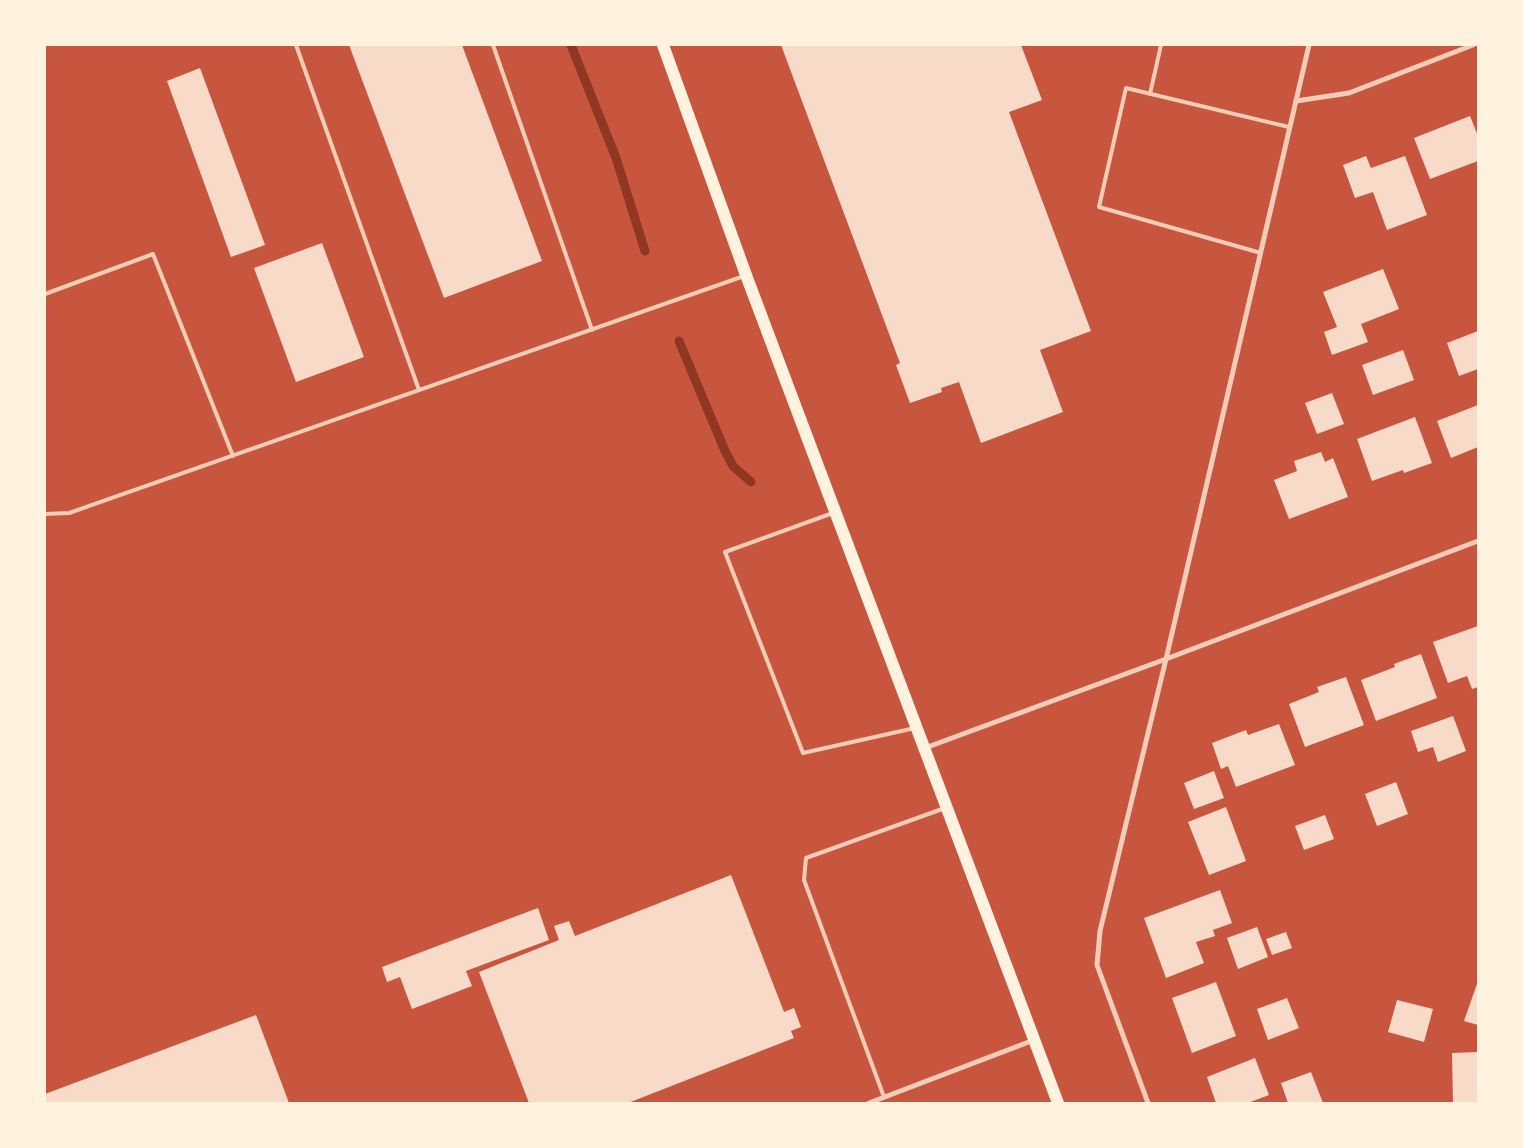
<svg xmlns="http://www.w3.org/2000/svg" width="1523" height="1148" viewBox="0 0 1523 1148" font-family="'DejaVu Sans',sans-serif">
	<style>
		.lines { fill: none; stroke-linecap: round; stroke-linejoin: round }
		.stream { stroke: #8f3625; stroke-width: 9 }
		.building { fill: #f7dbc8 }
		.service { stroke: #f1ccb7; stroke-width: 4 }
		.minor { stroke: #f1ccb7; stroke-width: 5 }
		.primary { stroke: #fff3e0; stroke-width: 12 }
	</style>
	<rect width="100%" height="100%" fill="#c8553d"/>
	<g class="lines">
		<g class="stream">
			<polyline points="571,45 616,158 645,251"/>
			<polyline points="679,341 725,451 733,466 751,482"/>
		</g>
	</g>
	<g class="building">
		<polygon points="349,45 462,45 542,261 444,298"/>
		<polygon points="781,45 1021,45 1042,100 1009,112 1091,331 1040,350 1063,412 981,443 959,382 941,388 942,392 910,403 896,365 900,363"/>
		<polygon points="200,68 265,245 231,257 167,81"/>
		<polygon points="1470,116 1478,136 1478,161 1430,179 1414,138"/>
		<polygon points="1366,156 1371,168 1405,156 1427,215 1387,230 1373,192 1355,198 1343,165"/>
		<polygon points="322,243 364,357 296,382 254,268"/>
		<polygon points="1383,269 1399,309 1361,324 1368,342 1332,355 1324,332 1337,327 1323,292"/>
		<polygon points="1478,331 1478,369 1459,376 1447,343"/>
		<polygon points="1403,350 1414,380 1373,395 1362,365"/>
		<polygon points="1332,393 1344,424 1317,434 1305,403"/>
		<polygon points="1478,405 1478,447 1451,458 1437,421"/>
		<polygon points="1415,417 1432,463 1404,473 1403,470 1372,481 1357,439"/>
		<polygon points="1321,452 1325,462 1333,458 1348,497 1289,519 1274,480 1297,471 1294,461"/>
		<polygon points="1478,626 1478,687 1472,689 1467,676 1448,683 1433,642"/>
		<polygon points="1421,654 1437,698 1376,721 1361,680 1395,667 1394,664"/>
		<polygon points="1346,677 1364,725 1305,747 1289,704 1319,692 1317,687"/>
		<polygon points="1453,716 1466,751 1438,762 1433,747 1418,752 1411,731"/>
		<polygon points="1279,724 1295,765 1236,787 1228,766 1221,769 1212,743 1246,730 1248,735"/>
		<polygon points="1214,771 1224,798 1194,809 1184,783"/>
		<polygon points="1396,782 1408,814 1377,826 1365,794"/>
		<polygon points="1226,807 1246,861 1209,875 1188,822"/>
		<polygon points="1325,815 1334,839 1304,850 1295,826"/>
		<polygon points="731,875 784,1012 794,1008 801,1027 791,1031 794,1038 628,1103 529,1103 479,972 559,940 554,926 569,921 575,936"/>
		<polygon points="1220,890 1232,923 1213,930 1215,936 1196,942 1204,963 1166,978 1144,918"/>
		<polygon points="538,908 549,940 466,971 472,986 412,1009 400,977 387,982 382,967"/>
		<polygon points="1257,927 1268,957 1238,969 1227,938"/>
		<polygon points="1286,932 1292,948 1272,955 1266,939"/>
		<polygon points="1478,981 1478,1025 1464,1021"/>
		<polygon points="1216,982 1236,1036 1192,1053 1172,998"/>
		<polygon points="1287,998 1299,1028 1268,1040 1257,1009"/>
		<polygon points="1397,1000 1433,1009 1424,1042 1388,1032"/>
		<polygon points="256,1015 289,1103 45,1103 45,1094"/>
		<polygon points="1478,1052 1478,1103 1453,1103 1452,1053"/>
		<polygon points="1255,1058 1269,1095 1248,1103 1216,1103 1207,1077"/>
		<polygon points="1311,1072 1323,1103 1288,1103 1281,1083"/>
	</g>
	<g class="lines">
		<g class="service">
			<polyline points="296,45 419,390"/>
			<polyline points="493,45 592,330"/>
			<polyline points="1150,94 1161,45"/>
			<polyline points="1261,253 1099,207 1126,88 1289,127"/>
			<polyline points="45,294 153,254 233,456"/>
			<polyline points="833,513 725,552 803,753 915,728"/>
			<polyline points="45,514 69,513 744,276"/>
			<polyline points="884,1097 804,880 806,858 945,808"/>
		</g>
		<g class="minor">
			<polyline points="1296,101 1349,93 1473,45"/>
			<polyline points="925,748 1166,659 1478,541"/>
			<polyline points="869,1103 1034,1040"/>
			<polyline points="1148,1103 1097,965 1100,931 1166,659 1309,45"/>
		</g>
		<polyline class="primary" points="663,45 746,275 1058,1103"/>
	</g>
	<rect width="1523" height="1148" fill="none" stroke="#fff3e0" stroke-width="92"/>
</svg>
